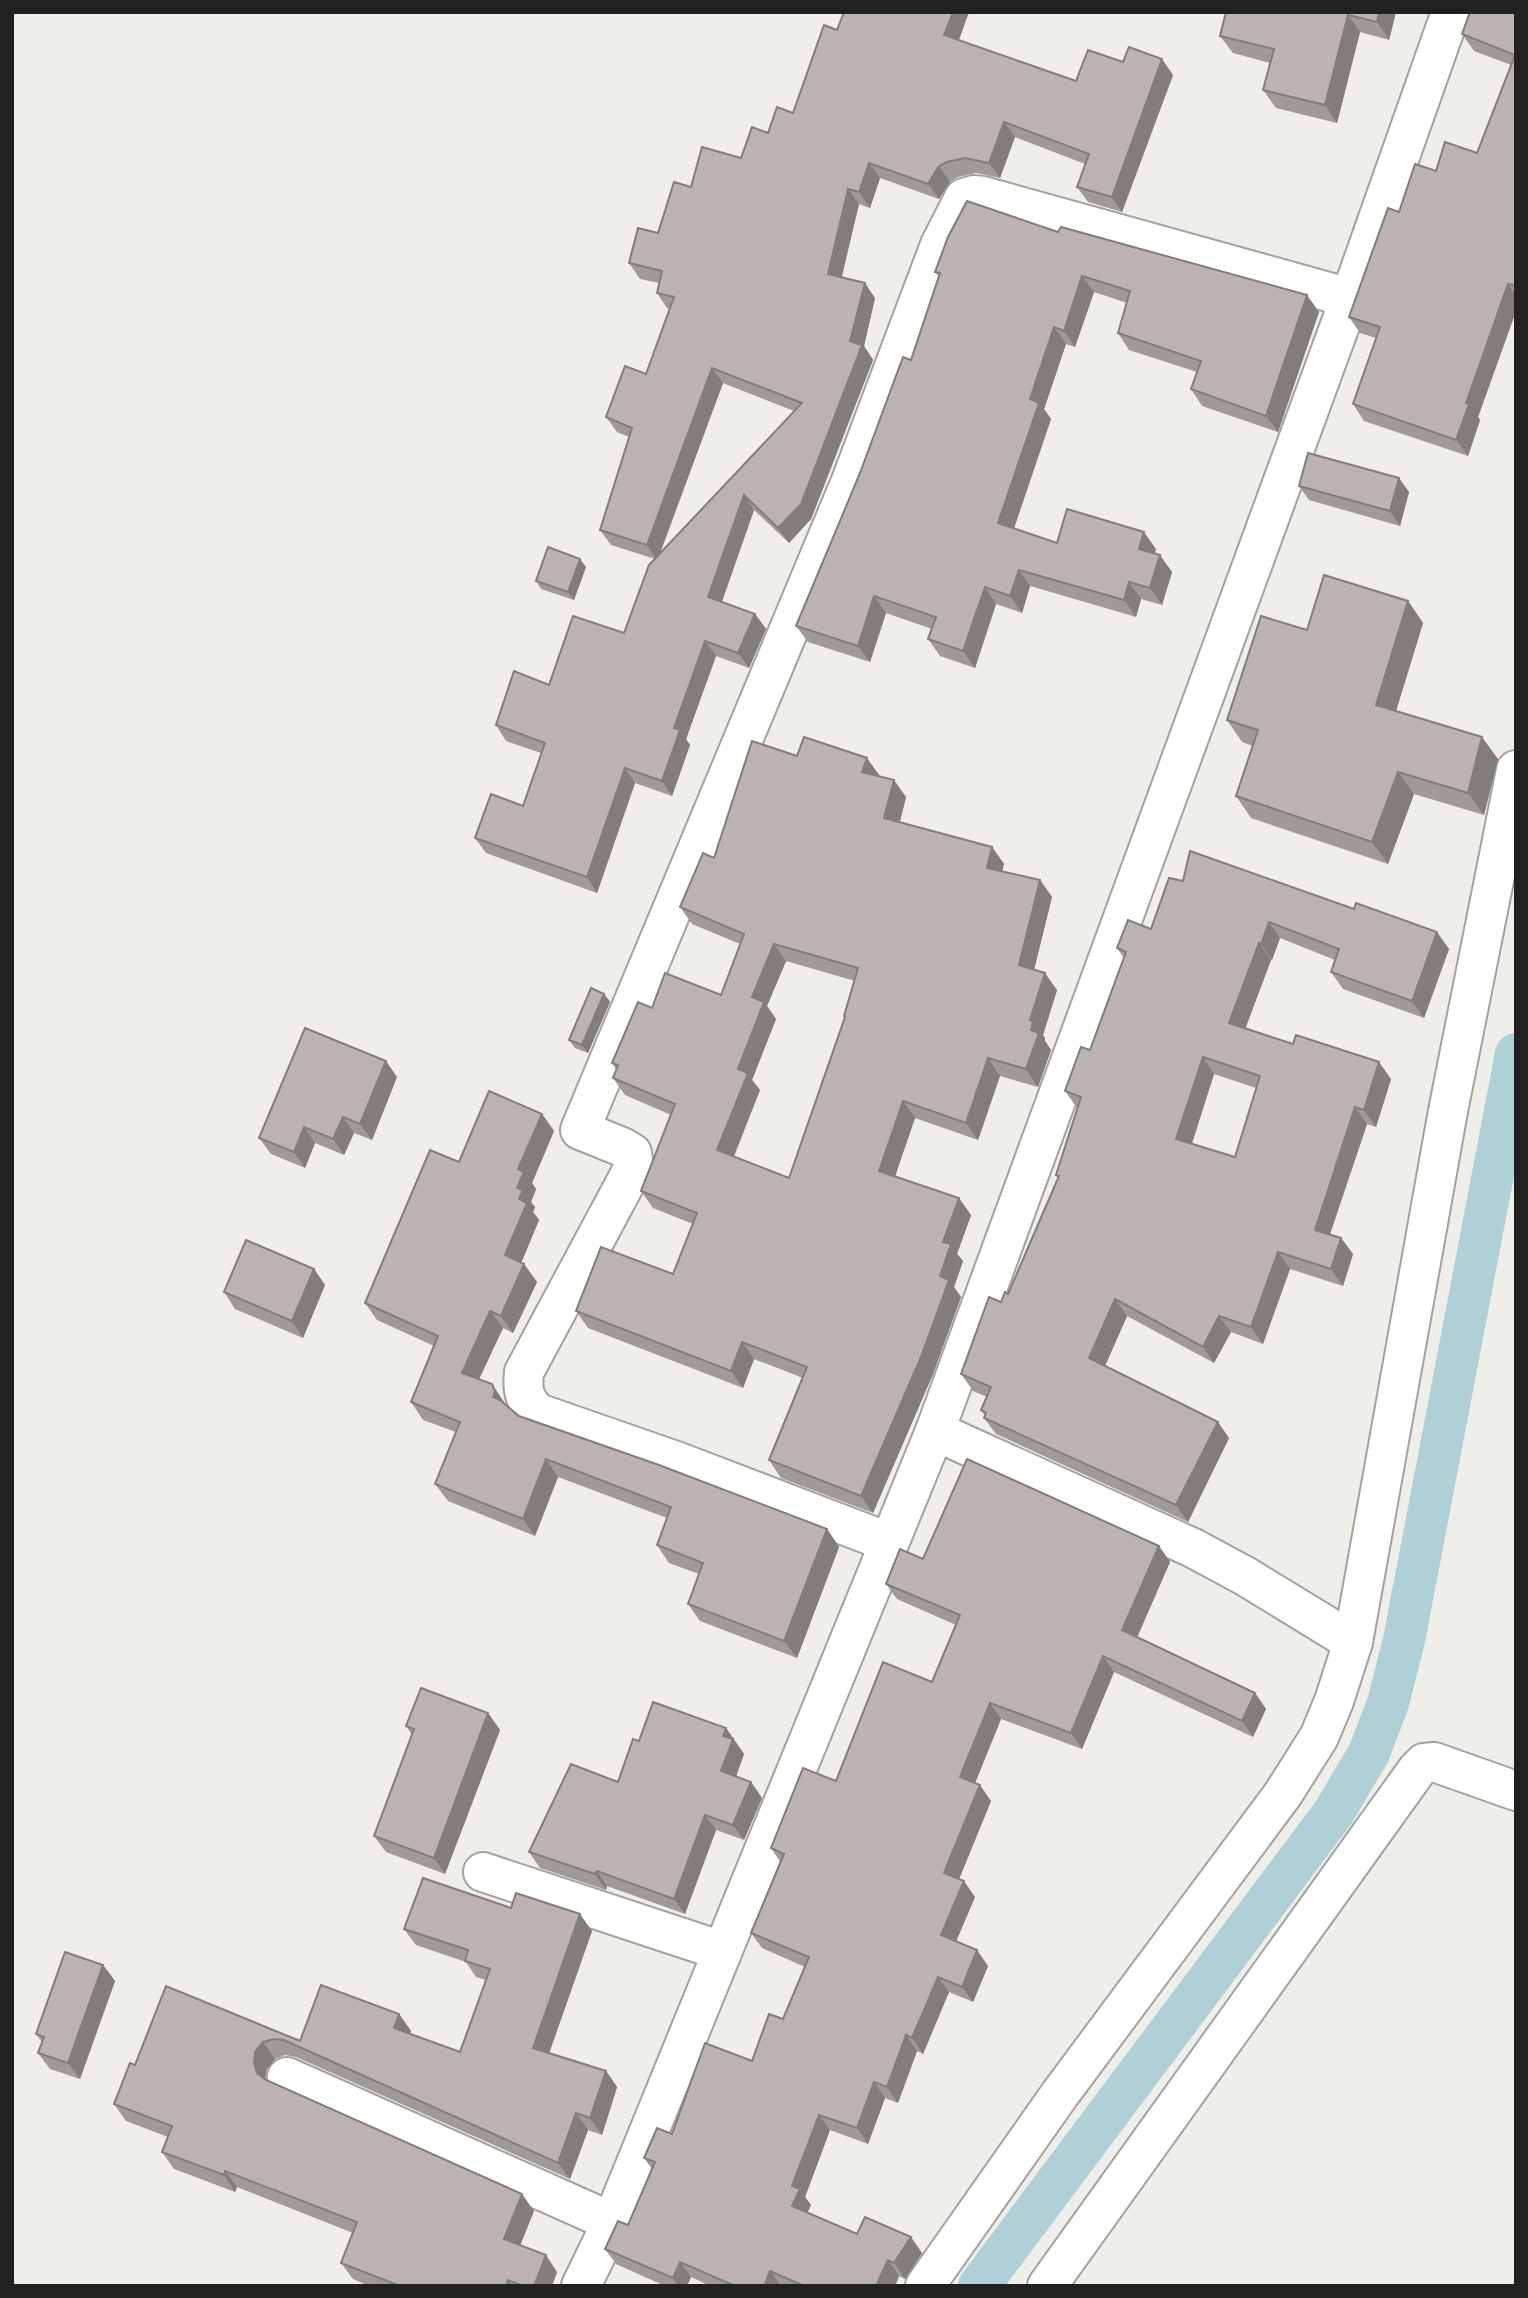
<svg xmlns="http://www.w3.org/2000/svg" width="1528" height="2298" viewBox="0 0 1528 2298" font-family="'Archivo Narrow',sans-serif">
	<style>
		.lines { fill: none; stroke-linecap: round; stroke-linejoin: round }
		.canal { stroke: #b0d0d8; stroke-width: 42 }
		.minor-casing { stroke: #a2a2a2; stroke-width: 42 }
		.minor { stroke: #fff; stroke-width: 38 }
		.wall { fill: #a09a96; fill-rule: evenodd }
		.shaded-wall { fill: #827d7a }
		.building { fill: #bab3af; stroke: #827d7a; stroke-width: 2; fill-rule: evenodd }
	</style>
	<rect width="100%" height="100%" fill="#f0eee9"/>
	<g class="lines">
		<polyline class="canal" points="979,2286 1334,1812 1369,1753 1388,1703 1404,1640 1516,1054"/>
		<defs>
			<g id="minor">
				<polyline points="935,1431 1193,1548 1245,1576 1353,1642"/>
				<path d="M888,1542l-209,-80 -141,-49c-14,-13 -16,-22 -14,-41l110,-205 -2,-14 -10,-6 -42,-17 271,-649 89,-236 24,-47 10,-3 9,1 367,102"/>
				<polyline points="483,1872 722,1951"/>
				<polyline points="287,2077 612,2222"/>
				<polyline points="581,2286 612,2222 935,1431 1350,298 1451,12"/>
				<polyline points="925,2286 1060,2094 1283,1794 1319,1737 1334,1701 1353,1642 1448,1111 1516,770"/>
				<polyline points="1047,2286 1417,1770 1424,1763 1434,1762 1516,1791"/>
			</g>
		</defs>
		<use href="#minor" class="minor-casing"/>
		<use href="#minor" class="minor"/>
	</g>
	<g class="wall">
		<path d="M969,12l-10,28 117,41 47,-19 50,13 -51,137 -34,-10 -11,-15 8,-23 -70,-27 -15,41 -24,-5 -18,4 -8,5 -11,17 -59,-21 -10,30 -11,-4 -18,73 34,21 -11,48 9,14 -62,159 -22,24 -35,-33 -32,92 33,12 11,15 -17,39 -33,-12 -30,83 4,6 -18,51 -37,-13 -38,110 -111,-40 -11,-15 48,-32 18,-53 -35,-12 -10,-16 53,-40 75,-52 31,-74 -44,-14 -11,-15 29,-93 -12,-5 -11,-15 40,-43 24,-65 -3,-1 -10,-15 2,-10 -19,-4 -11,-16 29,-30 33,-46 50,-29 27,-25 25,-20 44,-83zM723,383l71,28 -134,143z"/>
		<polygon points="1226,12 1396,12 1389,40 1360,32 1337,123 1276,108 1263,90 1270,63 1233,53 1220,36"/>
		<polygon points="1516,12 1516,311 1478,417 1480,420 1468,456 1364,421 1353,404 1376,338 1360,333 1349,317 1399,212 1436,171 1477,153 1511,65 1474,51 1462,34"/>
		<polygon points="1058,232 1319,312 1278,432 1202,406 1191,389 1197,372 1129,350 1118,333 1127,303 1094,292 1075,347 1066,344 1044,409 1051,419 1014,528 1057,543 1156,549 1154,553 1172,572 1162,605 1141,599 1136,617 1030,586 1022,613 996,604 975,668 940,656 928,639 932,629 886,613 870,662 808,642 796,626 911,360 939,277 935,272"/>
		<polygon points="1299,486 1409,492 1400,526 1309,500"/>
		<polygon points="586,567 574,600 541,589 536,581"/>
		<polygon points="1408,601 1423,623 1396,711 1498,759 1484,815 1414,794 1388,864 1251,818 1236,796 1253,746 1242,742 1227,720 1307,630"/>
		<path d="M797,756l82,19 27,22 -6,25 92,25 12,17 -2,7 38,9 12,17 -18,73 23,20 -14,45 2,3v3l6,9 -13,37 -38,-11 -22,64 -63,-22 -20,58 76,39 -14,39 6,7 -9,26 7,10 -28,77 -60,139 -92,-35 -12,-18 34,-82 -49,-19 -11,29 -155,-60 -12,-17 97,-37 20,-50 -40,-16 -12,-17 30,-76 -46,-20 -12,-17 3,-9 -4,-6 40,-55 69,-13 19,-51 -48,-20 -12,-17 34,-49zM786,961l69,20 -11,35 1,2 -56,160 -55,-21 26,-67 -8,-10 24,-61 -9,-13z"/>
		<path d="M1169,878l280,71 -25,69 -81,-29 -12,-17 4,-12 -55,-22 -8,22h-1l-26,69 146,50 -15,48 -9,-3 -37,110 11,4 12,16 -10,32 -53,-17 -27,75 -32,-12 -17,31 -87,-47 -22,50 124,72 -41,84 -192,-88 -12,-16 1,-2 -4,-6 6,-13 -14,-6 -12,-17 40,-72 7,-8 50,-115 -2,-4 21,-67 -12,-17 25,-41 34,-92 -7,-10 34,-19zM1214,1074l42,14 -21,69 -43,-13z"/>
		<polygon points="604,994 610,1002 588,1053 575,1048 569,1040"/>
		<polygon points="397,1077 372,1140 354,1133 344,1155 315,1143 305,1168 271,1154 259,1138"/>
		<polygon points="542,1114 554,1131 532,1183 536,1189 531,1202 535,1207 533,1212 539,1220 521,1263 524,1264 537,1282 513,1333 503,1328 479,1379 492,1384 505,1404 519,1416 827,1529 839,1547 797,1658 700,1621 688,1604 699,1574 669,1563 657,1545 667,1518 558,1477 535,1536 448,1501 435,1484 456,1432 423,1420 411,1402 434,1346 377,1320 365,1303 459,1162"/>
		<polygon points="314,1269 325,1285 303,1338 235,1309 224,1292"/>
		<polygon points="1159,1546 1170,1562 1137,1638 1255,1693 1266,1709 1253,1737 1114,1672 1082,1749 1001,1719 975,1783 991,1801 959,1879 975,1897 956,1941 988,1966 973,2002 949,1992 923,2054 917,2051 898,2103 885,2098 868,2144 830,2130 805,2197 811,2205 807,2213 857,2234 922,2253 905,2279 899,2276 895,2286 710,2286 691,2277 687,2286 665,2286 616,2264 605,2249 628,2225 652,2169 644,2158 672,2134 752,2061 783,2019 805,1967 762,1948 751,1933 781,1863 771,1848 932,1682 956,1625 897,1599 886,1584 923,1559"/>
		<polygon points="488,1713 500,1730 445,1874 386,1852 374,1836 412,1735 406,1726"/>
		<polygon points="726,1728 744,1754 736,1777 751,1782 762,1798 744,1840 716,1830 685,1914 607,1886 606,1890 540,1868 529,1852 618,1782 639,1741"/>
		<polygon points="511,1908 592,1931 549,2053 606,2071 617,2087 602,2135 588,2130 570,2179 296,2057 285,2055 275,2059 267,2069 265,2079 534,2211 520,2245 557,2272 552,2286 369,2286 353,2279 341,2263 353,2233 237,2187 235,2192 174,2169 162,2152 168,2137 126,2121 114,2104 135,2065 166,1986 300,2041 399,2014 411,2031 410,2034 460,2052 486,1980 476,1977 466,1962 416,1945 404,1929"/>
		<polygon points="103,1965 115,1981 80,2079 50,2069 38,2053 42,2042 36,2034"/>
	</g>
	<g class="shaded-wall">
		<polygon points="953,12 969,12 955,50 944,35"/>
		<polygon points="1379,12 1396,12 1389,40 1377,22"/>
		<polygon points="1348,15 1360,32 1337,123 1325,105"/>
		<polygon points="1162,59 1173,75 1122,212 1112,197"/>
		<polygon points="1004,122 1015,137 1000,178 989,163"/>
		<polygon points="869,163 880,178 870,208 859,192"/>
		<polygon points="939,166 950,182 939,199 928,184"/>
		<polygon points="848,189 859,204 839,289 828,274"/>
		<polygon points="1082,276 1094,292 1075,347 1064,331"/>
		<polygon points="865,283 875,298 864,346 873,360 811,519 789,543 778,528 850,341"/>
		<polygon points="1508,284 1516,295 1516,311 1478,417 1480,420 1468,456 1456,440 1466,403"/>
		<polygon points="1307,295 1319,312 1278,432 1266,416"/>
		<polygon points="1054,327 1066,344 1044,409 1051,419 1010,540 998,523 1030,399"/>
		<polygon points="712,368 723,383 657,560 647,545"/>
		<polygon points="1399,478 1409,492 1400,526 1390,511"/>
		<polygon points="744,495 754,510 718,612 708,597"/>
		<polygon points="1144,532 1156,549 1151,566 1139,549"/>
		<polygon points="1160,555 1172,572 1162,605 1150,588"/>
		<polygon points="580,559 586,567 574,600 568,592"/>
		<polygon points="1019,570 1030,586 1022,613 1010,596"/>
		<polygon points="1129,582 1141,599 1136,617 1124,600"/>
		<polygon points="985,587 996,604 975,668 963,651"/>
		<polygon points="874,596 886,613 870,662 858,646"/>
		<polygon points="1408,601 1423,623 1391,727 1376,705"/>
		<polygon points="755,614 766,629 749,668 738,653"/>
		<polygon points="705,641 716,656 686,739 690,745 672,796 662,781 674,728"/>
		<polygon points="1482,737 1498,759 1484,815 1468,793"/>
		<polygon points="867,758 879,775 874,789 862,772"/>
		<polygon points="625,768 635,783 597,893 587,877"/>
		<polygon points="1398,772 1414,794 1388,864 1372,842"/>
		<polygon points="894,780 906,797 896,836 884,818"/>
		<polygon points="992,847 1004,864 999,885 987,868"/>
		<polygon points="1040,880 1052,897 1031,982 1019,965"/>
		<polygon points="1269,922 1280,938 1272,960 1261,944"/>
		<polygon points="1437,932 1449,949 1424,1018 1412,1001"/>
		<polygon points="1259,943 1271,960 1241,1040 1229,1023"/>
		<polygon points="774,944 786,961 767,1006 776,1019 752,1080 760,1090 729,1167 717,1150 738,1069 752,997"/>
		<polygon points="1045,973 1057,990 1043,1035 1045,1038 1045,1041 1051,1050 1038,1087 1026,1069 1031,1030 1030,1020"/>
		<polygon points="604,994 610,1002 588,1053 582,1045"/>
		<polygon points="1203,1057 1214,1074 1188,1155 1176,1139"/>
		<polygon points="988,1058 1000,1076 978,1140 966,1123"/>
		<polygon points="386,1061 397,1077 372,1140 360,1124"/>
		<polygon points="1379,1062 1391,1079 1376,1127 1364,1110"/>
		<polygon points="903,1101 915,1118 891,1188 879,1171"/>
		<polygon points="1355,1107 1367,1124 1326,1246 1315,1230"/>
		<polygon points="542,1114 554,1131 532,1183 536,1189 531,1202 535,1207 533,1212 539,1220 517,1273 505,1255 519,1199 517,1188 518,1169"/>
		<polygon points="343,1117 354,1133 344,1155 333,1139"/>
		<polygon points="304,1127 315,1143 305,1168 294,1152"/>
		<polygon points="959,1198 971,1215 957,1254 963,1261 954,1287 961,1297 933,1374 873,1513 861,1496 940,1276 943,1242"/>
		<polygon points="1341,1238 1353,1254 1343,1286 1331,1269"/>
		<polygon points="1278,1252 1290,1269 1263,1344 1251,1327"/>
		<polygon points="524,1264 537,1282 513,1333 501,1316"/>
		<polygon points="314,1269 325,1285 303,1338 292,1321"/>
		<polygon points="1115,1299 1127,1316 1101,1375 1089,1358"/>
		<polygon points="490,1311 503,1328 474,1390 462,1373"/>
		<polygon points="1219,1316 1231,1332 1214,1363 1203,1347"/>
		<polygon points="742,1342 754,1359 743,1388 731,1371"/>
		<polygon points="492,1384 504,1402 507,1408 493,1397"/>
		<polygon points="1218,1422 1229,1438 1188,1522 1176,1505"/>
		<polygon points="546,1459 558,1477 535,1536 523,1519"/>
		<polygon points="827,1529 839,1547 797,1658 784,1641"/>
		<polygon points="1159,1546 1170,1562 1133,1646 1122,1630"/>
		<polygon points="1103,1656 1114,1672 1082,1749 1071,1733"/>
		<polygon points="1255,1693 1266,1709 1253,1737 1242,1721"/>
		<polygon points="990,1703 1001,1719 971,1793 960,1777"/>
		<polygon points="488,1713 500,1730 445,1874 434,1858"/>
		<polygon points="726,1728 744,1754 732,1787 721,1771 723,1736"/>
		<polygon points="751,1782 762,1798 744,1840 733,1825"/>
		<polygon points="980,1785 991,1801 955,1889 944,1873"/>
		<polygon points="705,1815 716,1830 685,1914 674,1899"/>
		<polygon points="597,1871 607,1886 606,1890 595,1874"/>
		<polygon points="964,1881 975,1897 952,1951 941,1935"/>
		<polygon points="580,1914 592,1931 545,2065 533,2048"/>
		<polygon points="977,1950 988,1966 973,2002 962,1987"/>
		<polygon points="103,1965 115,1981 80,2079 68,2063"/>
		<polygon points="938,1977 949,1992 923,2054 912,2038"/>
		<polygon points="399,2014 411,2031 406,2045 394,2028"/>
		<polygon points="906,2035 917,2051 898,2103 887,2087"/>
		<polygon points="263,2042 275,2059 267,2069 265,2080 257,2073 254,2063 255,2052"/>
		<polygon points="606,2071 617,2087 602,2135 590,2118"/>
		<polygon points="874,2082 885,2098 868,2144 857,2128"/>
		<polygon points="576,2113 588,2130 570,2179 558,2163"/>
		<polygon points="819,2115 830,2130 805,2197 811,2205 803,2222 792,2206 792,2186"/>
		<polygon points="225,2171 237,2187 235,2192 224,2175"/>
		<polygon points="522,2194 534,2211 516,2256 504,2239"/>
		<polygon points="911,2237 922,2253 905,2279 894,2263"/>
		<polygon points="546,2255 557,2272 552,2286 534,2286"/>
		<polygon points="888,2260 899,2276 895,2286 876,2286"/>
		<polygon points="680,2262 691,2277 687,2286 678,2286 673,2278"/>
		<polygon points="770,2271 781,2286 764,2286"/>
		<polygon points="508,2280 512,2286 506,2286"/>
	</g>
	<g class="building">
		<polygon points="844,12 953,12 944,35 1076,81 1088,50 1123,62 1129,47 1162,59 1112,197 1077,187 1089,154 1004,122 989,163 965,158 947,162 939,166 928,184 869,163 859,192 848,189 828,274 865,283 850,341 862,345 801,504 778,528 744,495 708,597 755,614 738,653 705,641 674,728 680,730 662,781 625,768 587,877 475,838 491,794 523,806 545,743 496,725 514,671 549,685 573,616 624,633 649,565 802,403 712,368 647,545 600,530 632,428 606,417 625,366 646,374 674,297 657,293 662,271 629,263 638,228 658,233 674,182 691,187 702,147 741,158 752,127 768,133 777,107 793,113 824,25 837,30"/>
		<polygon points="1226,12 1379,12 1377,22 1348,15 1325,105 1263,90 1274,49 1220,36"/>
		<polygon points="1470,12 1516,12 1516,286 1508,284 1466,403 1469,404 1456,440 1353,404 1380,327 1349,317 1388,208 1399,212 1415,164 1436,171 1445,142 1477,153 1515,55 1462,34"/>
		<polygon points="967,201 1058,232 1061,227 1307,295 1266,416 1191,389 1201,361 1118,333 1130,291 1082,276 1064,331 1054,327 1030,399 1039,403 998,523 1057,543 1067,509 1144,532 1139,549 1160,555 1150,588 1129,582 1124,600 1019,570 1010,596 985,587 963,651 928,639 936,617 874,596 858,646 796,626 860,473 903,357 911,360 940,273 935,272 948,237"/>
		<polygon points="1308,453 1399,478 1390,511 1299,486"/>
		<polygon points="548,547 580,559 568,592 536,581"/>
		<polygon points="1324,575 1408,601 1376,705 1482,737 1468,793 1398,772 1372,842 1236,796 1258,730 1227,720 1261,616 1307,630"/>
		<path d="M804,737l63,21 -5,14 32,8 -10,38 108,29 -5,21 53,12 -21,85 26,8 -15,47 3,1 -2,9 8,3 -13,36 -38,-11 -22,65 -63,-22 -24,70 80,27 -16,44 8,2 -11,32 9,4 -28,77 -60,139 -92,-36 38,-93 -65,-25 -11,29 -155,-60 25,-64 72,27 24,-61 -56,-22 34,-87 -62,-26 5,-13 -6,-2 26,-61 14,6 13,-35 56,22 23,-61 -64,-27 23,-54 11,5 38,-117 45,15zM774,944l84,24 -14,48 1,1 -56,161 -72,-28 31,-77 -10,-4 26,-67 -12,-5z"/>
		<path d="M1190,851l164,58 2,-6 81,29 -25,69 -81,-29 8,-23 -70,-27 -8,22 -2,-1 -30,80 64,21 3,-9 83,27 -15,48 -9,-3 -40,123 26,8 -10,31 -53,-17 -27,75 -32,-11 -16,31 -88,-48 -26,59 129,64 -42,83 -192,-87 2,-5 -5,-3 10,-23 -30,-13 28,-77 12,5 4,-10 3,2 51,-118 -3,-1 25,-78 -16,-6 16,-44 9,3 36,-98 -9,-4 11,-28 23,9 18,-51 14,3zM1203,1057l57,19 -25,81 -59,-18z"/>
		<polygon points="591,988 604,994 582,1045 569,1040"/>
		<polygon points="305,1028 386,1061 360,1124 343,1117 333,1139 304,1127 294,1152 259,1138"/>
		<polygon points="489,1091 542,1114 518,1169 524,1172 517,1188 523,1190 519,1199 527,1203 505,1255 524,1264 501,1316 490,1311 462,1373 492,1384 495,1391 493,1397 500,1400 519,1416 659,1465 827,1529 784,1641 688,1604 703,1563 657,1545 671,1507 546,1459 523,1519 435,1484 460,1422 411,1402 438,1336 365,1303 430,1150 459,1162"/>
		<polygon points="246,1240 314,1269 292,1321 224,1292"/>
		<polygon points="967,1459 1159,1546 1122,1630 1255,1693 1242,1721 1103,1656 1071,1733 990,1703 960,1777 980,1785 944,1873 964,1881 941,1935 977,1950 962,1987 938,1977 912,2038 906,2035 887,2087 874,2082 857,2128 819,2115 792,2186 800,2189 792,2206 857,2234 865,2217 911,2237 894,2263 888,2260 876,2286 804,2286 770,2271 764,2286 735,2286 680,2262 673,2278 605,2249 618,2221 628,2225 655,2162 644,2158 657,2128 672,2134 705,2043 752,2061 769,2014 783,2019 809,1957 751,1933 784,1854 771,1848 803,1768 836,1781 883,1662 932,1682 960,1615 886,1584 900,1549 923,1559"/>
		<polygon points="421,1688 488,1713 434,1858 374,1836 414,1729 406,1726"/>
		<polygon points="653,1702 726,1728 723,1736 733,1739 721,1771 751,1782 733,1825 705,1815 674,1899 597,1871 595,1874 529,1852 571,1764 618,1782 633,1739 639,1741"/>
		<polygon points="423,1878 511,1908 516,1893 580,1914 533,2048 606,2071 590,2118 576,2113 558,2163 284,2040 274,2039 263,2042 255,2052 254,2063 257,2073 266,2080 522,2194 504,2239 546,2255 534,2286 523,2286 508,2280 506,2286 400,2286 341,2263 357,2222 225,2171 224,2175 162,2152 172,2126 114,2104 130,2063 135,2065 166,1986 300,2041 321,1985 399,2014 394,2028 460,2052 490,1969 465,1961 468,1950 404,1929"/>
		<polygon points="65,1952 103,1965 68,2063 38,2053 44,2037 36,2034"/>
	</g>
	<rect width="1528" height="2298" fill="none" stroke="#212121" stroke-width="28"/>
</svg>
